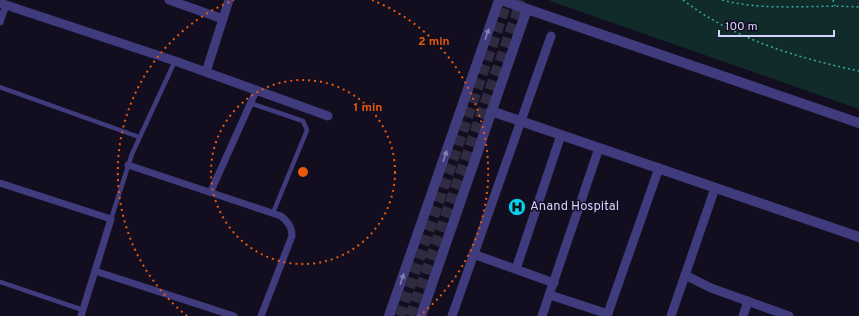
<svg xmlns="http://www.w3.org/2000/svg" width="859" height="316" viewBox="0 0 859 316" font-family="Overpass,sans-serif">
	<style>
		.green { fill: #112a2a }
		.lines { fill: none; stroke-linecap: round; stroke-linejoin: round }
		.secondary-tunnel { stroke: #2f2b41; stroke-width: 10; stroke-dasharray: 10 5; stroke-linecap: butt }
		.path { stroke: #33adaa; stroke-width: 1.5; stroke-dasharray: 2 3; stroke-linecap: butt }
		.service { stroke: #403b7d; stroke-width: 4.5 }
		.pedestrian { stroke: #403b7d; stroke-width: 7 }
		.minor { stroke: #403b7d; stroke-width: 9 }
		.tertiary { stroke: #403b7d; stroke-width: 10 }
		.oneway { fill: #847eb7 }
		.ring { fill: none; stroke: #e8590c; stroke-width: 2; stroke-dasharray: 2 4 }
		.labels { text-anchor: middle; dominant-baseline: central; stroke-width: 3; stroke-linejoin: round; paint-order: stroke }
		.poi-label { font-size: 13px; fill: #d6d0fd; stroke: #120e20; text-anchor: start }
		.centre { fill: #e8590c; stroke: #120e20; stroke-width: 2 }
		.ring-label { font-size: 12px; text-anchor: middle; font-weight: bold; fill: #e8590c; stroke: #120e20; stroke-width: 3; stroke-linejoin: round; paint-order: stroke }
	</style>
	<rect width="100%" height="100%" fill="#120e20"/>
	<polygon class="green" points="551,0 859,0 859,109 550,1"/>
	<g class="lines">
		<g class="secondary-tunnel">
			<polyline points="400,316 508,0"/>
			<polyline points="410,316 521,0"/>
		</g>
		<g class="path">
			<path d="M683,0c51,39 114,58 176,71"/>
			<path d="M722,0c45,12 91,4 137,7"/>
			<polyline points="833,0 835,6"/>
		</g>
		<g class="service">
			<polyline points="0,87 139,137"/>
			<polyline points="250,103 303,121 307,130 273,213"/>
			<polyline points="111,219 132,154 175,61"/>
			<polyline points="0,282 83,310"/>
		</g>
		<g class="pedestrian">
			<polyline points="0,22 6,5"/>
			<path d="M128,165l153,51c7,6 11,11 11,20l-31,80"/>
			<polyline points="0,183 111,219 81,316"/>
			<polyline points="211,191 256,91"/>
			<polyline points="95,271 234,316"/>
		</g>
		<g class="minor">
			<polyline points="169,0 223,19"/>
			<polyline points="0,3 175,61 328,116"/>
			<polyline points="206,72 229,0"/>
			<polyline points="473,254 554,283"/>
			<polyline points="516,269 561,135"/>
			<polyline points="685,275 711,288 789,316"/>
			<polyline points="550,295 608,314"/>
			<polyline points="452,316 551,36"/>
			<polyline points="542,316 599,148"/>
			<polyline points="607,316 659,168"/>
			<polyline points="671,316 715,188"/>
			<polyline points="743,316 748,301"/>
		</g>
		<g class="tertiary">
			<polyline points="501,0 859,123"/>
			<polyline points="491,111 859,237"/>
			<polyline points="389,316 499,0"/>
			<polyline points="421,316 527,9"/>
		</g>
	</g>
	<defs><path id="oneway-solid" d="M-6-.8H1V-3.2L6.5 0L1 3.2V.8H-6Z"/></defs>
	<g class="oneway">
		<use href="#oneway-solid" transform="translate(487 34) rotate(-71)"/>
		<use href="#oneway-solid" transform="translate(445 156) rotate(-71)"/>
		<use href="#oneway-solid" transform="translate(402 279) rotate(-71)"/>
	</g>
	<g class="ring">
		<circle cx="303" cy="172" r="92"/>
		<path d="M187 316A185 185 0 0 1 234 0M372 0A185 185 0 0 1 419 316"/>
	</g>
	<defs>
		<symbol id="hospital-disc" viewBox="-11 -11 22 22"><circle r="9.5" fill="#0ad0ee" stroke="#120e20"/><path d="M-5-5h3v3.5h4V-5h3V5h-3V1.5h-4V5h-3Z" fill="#111"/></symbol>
	</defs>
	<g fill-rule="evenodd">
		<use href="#hospital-disc" x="507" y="197" width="20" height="20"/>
	</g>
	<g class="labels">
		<g class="poi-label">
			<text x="530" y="207">Anand Hospital</text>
		</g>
	</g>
	<circle cx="303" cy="172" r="6" class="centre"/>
	<g class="ring-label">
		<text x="434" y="45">2 min</text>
		<text x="368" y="111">1 min</text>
	</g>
	<path d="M719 30v6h115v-6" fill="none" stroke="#d6d0fd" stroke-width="2"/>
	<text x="725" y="30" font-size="12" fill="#d6d0fd" stroke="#120e20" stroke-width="3" paint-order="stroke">100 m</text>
</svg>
